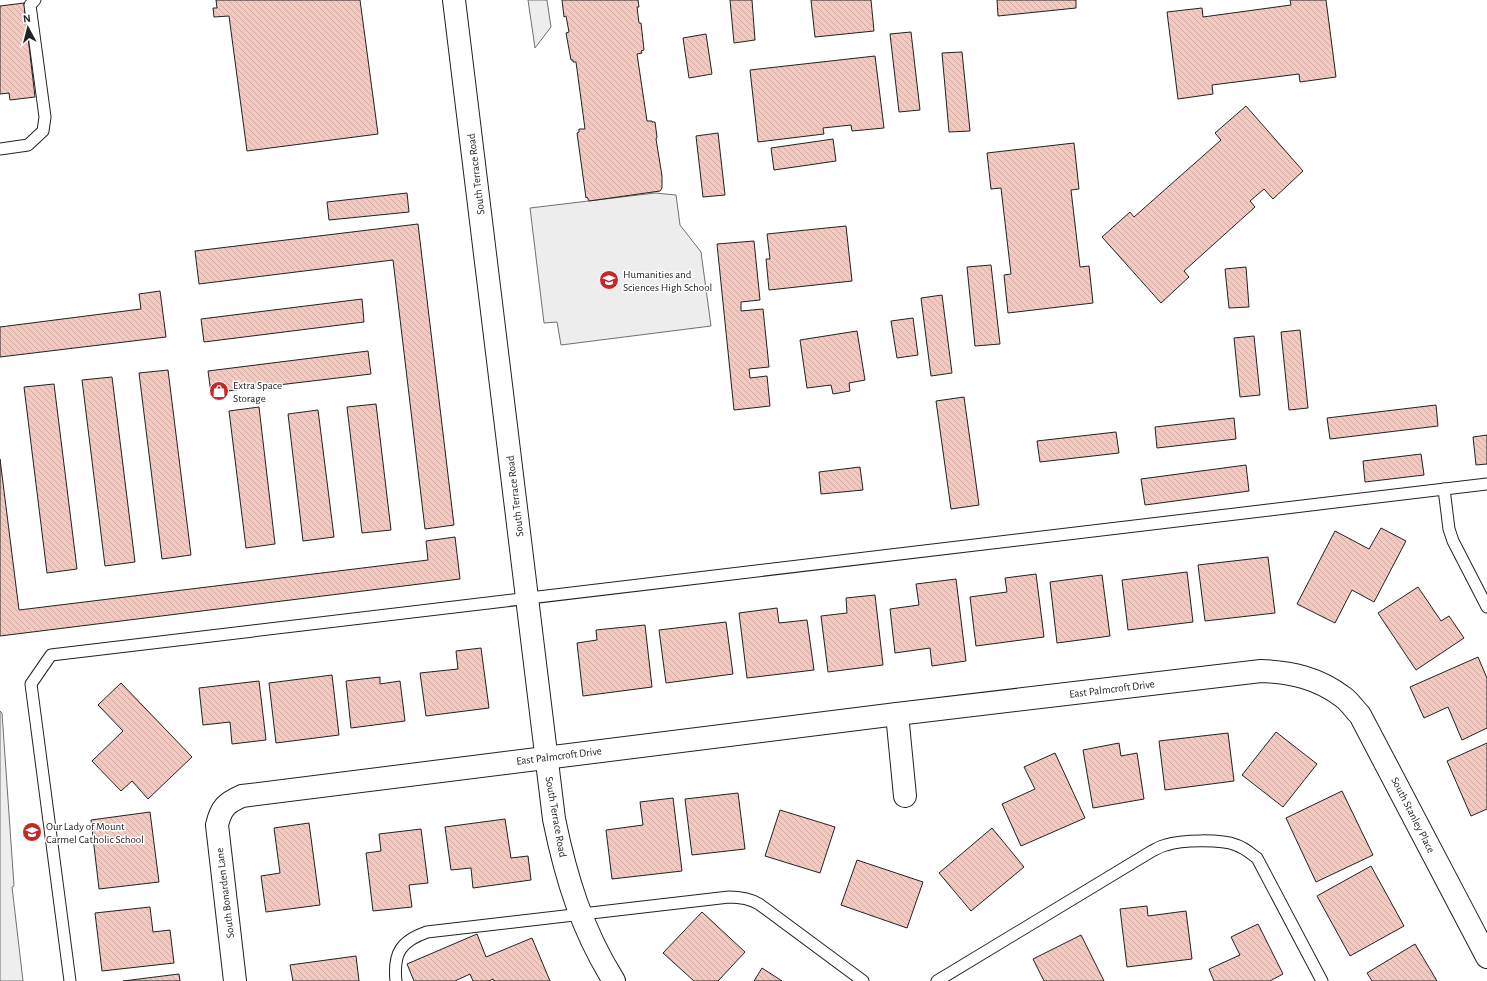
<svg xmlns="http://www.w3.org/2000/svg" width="1487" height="981" viewBox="0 0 1487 981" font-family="'Alegreya Sans',sans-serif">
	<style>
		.green { fill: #eee; stroke: #6f6f6f }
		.parking { fill: #ededed; stroke: #6f6f6f }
		.building { fill: url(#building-back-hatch); stroke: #222 }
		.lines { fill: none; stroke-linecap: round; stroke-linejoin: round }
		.lane-casing { stroke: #222; stroke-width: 13 }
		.street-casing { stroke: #222; stroke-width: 24 }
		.lane { stroke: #fff; stroke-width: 11 }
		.street { stroke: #fff; stroke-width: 22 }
		.labels { text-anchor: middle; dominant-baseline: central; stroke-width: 3; stroke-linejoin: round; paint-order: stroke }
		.street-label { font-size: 11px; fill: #222; stroke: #fff }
		.poi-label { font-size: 11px; fill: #222; stroke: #fff; text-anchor: start }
	</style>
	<defs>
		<pattern id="building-back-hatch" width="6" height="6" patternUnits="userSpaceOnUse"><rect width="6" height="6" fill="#f3c9c0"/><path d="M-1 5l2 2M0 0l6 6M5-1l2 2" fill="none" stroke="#d0aca5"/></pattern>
	</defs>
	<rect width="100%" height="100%" fill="#fff"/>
	<polygon class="green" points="0,711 2,713 14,886 12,887 23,981 0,981"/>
	<g class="parking">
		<polygon points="528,0 547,0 551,27 535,48"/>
		<polygon points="655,193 676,195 680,225 701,252 711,326 561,345 557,322 544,323 530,208"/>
	</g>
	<g class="building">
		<polygon points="216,0 360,0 378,134 247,151 229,16 214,17 213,8 217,8"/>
		<polygon points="562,0 638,0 639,7 637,7 639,23 641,23 644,50 641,51 642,53 637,54 647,121 652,121 652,122 655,122 657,137 656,139 662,176 662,188 660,191 589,201 587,197 586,198 577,133 579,132 579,129 585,129 576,62 573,62 573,60 571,60 566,33 569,32 566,16 564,17"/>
		<polygon points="730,0 752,0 755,40 734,43"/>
		<polygon points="811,0 871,0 874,31 815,37"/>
		<polygon points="997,0 1076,0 1076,8 998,16"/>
		<polygon points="1290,0 1326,0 1336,77 1300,82 1299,74 1212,85 1213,94 1178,99 1167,12 1202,8 1203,17 1291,5"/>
		<polygon points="24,3 35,97 10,100 9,93 0,94 0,6"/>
		<polygon points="911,32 920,110 899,112 890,34"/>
		<polygon points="706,34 712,74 689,78 683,38"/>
		<polygon points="962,52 970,131 949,132 942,53"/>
		<polygon points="875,56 884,128 852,131 851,125 823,128 824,134 758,142 750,70"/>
		<polygon points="1246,106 1303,171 1273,199 1264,189 1250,201 1255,207 1184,271 1189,277 1161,303 1102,237 1130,212 1134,217 1221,140 1215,133"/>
		<polygon points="718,133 725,195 703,197 696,136"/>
		<polygon points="833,139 836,161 774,170 771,148"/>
		<polygon points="1074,143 1079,189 1071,190 1080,267 1089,266 1093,303 1008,313 1004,275 1011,274 1001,188 991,189 987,153"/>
		<polygon points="407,193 409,212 329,220 327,202"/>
		<polygon points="418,224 454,525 425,529 393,260 199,284 195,251"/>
		<polygon points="846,226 852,281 769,290 766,259 770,259 767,234"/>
		<polygon points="754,241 760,300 741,302 741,311 763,309 769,367 749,369 750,378 767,376 770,406 734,410 717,244"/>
		<polygon points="991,265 1000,344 975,346 967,267"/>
		<polygon points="1246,267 1249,307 1229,308 1225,269"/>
		<polygon points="160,291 166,337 0,357 0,327 141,309 139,294"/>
		<polygon points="942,295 952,373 931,376 921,298"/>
		<polygon points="362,299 364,322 204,342 201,319"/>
		<polygon points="913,318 918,355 897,358 891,321"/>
		<polygon points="1300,330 1308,408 1289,410 1281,332"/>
		<polygon points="857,331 865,380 849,383 850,391 833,394 831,385 807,388 800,340"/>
		<polygon points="1254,336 1260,395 1240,397 1234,338"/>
		<polygon points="368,351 371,374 211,393 208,371"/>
		<polygon points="168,370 191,555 162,559 139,373"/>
		<polygon points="112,377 135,562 105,566 82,380"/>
		<polygon points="54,384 77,569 47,573 24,387"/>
		<polygon points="964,397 979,505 951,509 936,401"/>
		<polygon points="376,404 391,530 362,533 347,407"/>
		<polygon points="1436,405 1438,426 1330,439 1327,418"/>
		<polygon points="259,407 275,544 246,548 229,411"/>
		<polygon points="318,410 334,537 303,541 288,414"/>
		<polygon points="1234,418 1236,439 1157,448 1155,427"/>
		<polygon points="1116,432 1119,453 1040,462 1037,441"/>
		<polygon points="1487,435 1487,464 1476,465 1473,437"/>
		<polygon points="1421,454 1424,475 1365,482 1363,461"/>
		<polygon points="0,459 19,610 428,560 426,541 455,537 460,579 0,636"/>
		<polygon points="1246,465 1249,491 1145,505 1141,479"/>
		<polygon points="860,467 863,490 821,494 819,472"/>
		<polygon points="1381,528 1406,541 1374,602 1352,590 1335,623 1297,604 1335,531 1369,549"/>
		<polygon points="1268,557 1275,613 1205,621 1198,565"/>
		<polygon points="1187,572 1193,622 1128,630 1122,580"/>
		<polygon points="1036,574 1044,637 976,646 970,597 1007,592 1005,578"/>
		<polygon points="1102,575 1110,636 1057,643 1050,582"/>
		<polygon points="956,579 966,661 932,666 930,648 895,653 890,609 919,605 916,584"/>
		<polygon points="1418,587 1441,621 1449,616 1464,638 1416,670 1378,613"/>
		<polygon points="875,595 883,665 828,672 821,616 847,613 846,598"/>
		<polygon points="777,608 779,623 807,620 814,670 747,678 739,613"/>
		<polygon points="726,622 733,674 666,683 659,630"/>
		<polygon points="645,625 652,687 583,696 577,643 597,640 596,630"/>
		<polygon points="481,648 489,708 426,716 420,673 458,669 456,651"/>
		<polygon points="1478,657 1487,678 1487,728 1462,740 1448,707 1424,718 1410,687"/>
		<polygon points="332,675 339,735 276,743 269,683"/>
		<polygon points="380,677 380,684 400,681 405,721 351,728 346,681"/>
		<polygon points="259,681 266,740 232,744 230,722 203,725 199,688"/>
		<polygon points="121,683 192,757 148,799 132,781 121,791 92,761 123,731 98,705"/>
		<polygon points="1276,732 1317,764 1283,807 1242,775"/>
		<polygon points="1228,733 1234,781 1165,790 1159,741"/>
		<polygon points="1119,743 1121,756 1137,753 1144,799 1093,808 1083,750"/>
		<polygon points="1487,743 1487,809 1471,816 1447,761"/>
		<polygon points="1055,753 1085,818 1021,846 1002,804 1035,789 1024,767"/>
		<polygon points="1342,791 1373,855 1316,882 1286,818"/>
		<polygon points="738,793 745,849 692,855 685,799"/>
		<polygon points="673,798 682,871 612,879 606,830 643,825 640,802"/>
		<polygon points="780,810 835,827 820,873 765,856"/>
		<polygon points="150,812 159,882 99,889 91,820"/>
		<polygon points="505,819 511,858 528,856 531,880 473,888 471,868 451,870 445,827"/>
		<polygon points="309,823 320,905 266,912 261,876 280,873 274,828"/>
		<polygon points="992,828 1024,867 971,911 939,873"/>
		<polygon points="421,829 428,883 409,885 412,907 373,911 366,853 381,851 379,834"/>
		<polygon points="857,860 923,882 907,928 841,905"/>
		<polygon points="1371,866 1404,926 1350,956 1317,896"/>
		<polygon points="1147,906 1148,916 1186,911 1192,959 1127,967 1120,909"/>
		<polygon points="150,907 153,932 170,930 174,963 102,971 95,913"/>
		<polygon points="702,912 745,952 718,981 694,981 663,953"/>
		<polygon points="1258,924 1283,974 1270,981 1214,981 1209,969 1240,955 1231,937"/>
		<polygon points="477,934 486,957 532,938 550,981 494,981 493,979 489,981 473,981 470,974 455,981 414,981 407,964"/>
		<polygon points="1081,935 1104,981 1044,981 1033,959"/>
		<polygon points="1415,944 1437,981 1372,981 1367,973"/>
		<polygon points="356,956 359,981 293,981 290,965"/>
		<polygon points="762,968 782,981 754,981"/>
		<polygon points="179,974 180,981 123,981"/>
	</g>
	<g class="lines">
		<defs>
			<g id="lane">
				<polyline points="0,149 28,145 43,131 45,117 30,5 35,0"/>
				<polyline points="1444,489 1449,529 1453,541 1487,607"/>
				<polyline points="70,981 31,684 51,655 1487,484"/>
				<path d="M396,981c-3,-28 5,-40 31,-49l302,-35c11,0 20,1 30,7l104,77"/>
				<path d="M937,981l215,-130c4,-2 9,-5 14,-6 15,-5 55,-6 70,0 9,3 14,8 21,13l65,123"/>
			</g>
			<g id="street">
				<path d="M454,0l100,819c12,59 28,111 60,162"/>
				<polyline points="897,714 905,796"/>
				<path d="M235,981l-18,-156c4,-17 9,-22 25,-29l655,-82 364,-43c30,1 57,7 82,26 6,4 11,12 17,18l127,242"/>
			</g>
		</defs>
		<use href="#lane" class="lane-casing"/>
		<use href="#street" class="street-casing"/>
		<use href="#lane" class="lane"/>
		<use href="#street" class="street"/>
	</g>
	<defs>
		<symbol id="school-disc" viewBox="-11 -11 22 22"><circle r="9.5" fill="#c62828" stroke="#fff"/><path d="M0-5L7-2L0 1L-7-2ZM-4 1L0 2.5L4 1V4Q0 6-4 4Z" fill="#fff"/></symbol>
		<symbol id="shop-disc" viewBox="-11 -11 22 22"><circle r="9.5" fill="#c62828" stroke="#fff"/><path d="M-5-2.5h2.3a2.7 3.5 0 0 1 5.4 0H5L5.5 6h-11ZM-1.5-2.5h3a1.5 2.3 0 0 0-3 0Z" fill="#fff"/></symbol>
	</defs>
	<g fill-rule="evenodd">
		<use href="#school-disc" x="598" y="269" width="22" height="22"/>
		<use href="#shop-disc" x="208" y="380" width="22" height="22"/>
		<use href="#school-disc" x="21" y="821" width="22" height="22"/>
	</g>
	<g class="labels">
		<g class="street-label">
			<text transform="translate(476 174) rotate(-97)">South Terrace Road</text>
			<text transform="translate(515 496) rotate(-97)">South Terrace Road</text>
			<text transform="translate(1112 689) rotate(-7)">East Palmcroft Drive</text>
			<text transform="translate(559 756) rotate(-7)">East Palmcroft Drive</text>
			<text transform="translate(1413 815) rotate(63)">South Stanley Place</text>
			<text transform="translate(556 817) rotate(80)">South Terrace Road</text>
			<text transform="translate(225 893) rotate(-97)">South Bonarden Lane</text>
		</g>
		<g class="poi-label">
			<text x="623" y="274">Humanities and<tspan x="623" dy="13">Sciences High School</tspan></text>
			<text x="233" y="385">Extra Space<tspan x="233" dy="13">Storage</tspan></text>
			<text x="46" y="826">Our Lady of Mount<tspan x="46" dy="13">Carmel Catholic School</tspan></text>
		</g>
	</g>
	<g transform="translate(28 28) rotate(353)" stroke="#ffffff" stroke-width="3" paint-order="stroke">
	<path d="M0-3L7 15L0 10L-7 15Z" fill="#222222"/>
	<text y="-6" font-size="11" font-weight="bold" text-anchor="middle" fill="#222222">N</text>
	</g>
</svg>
